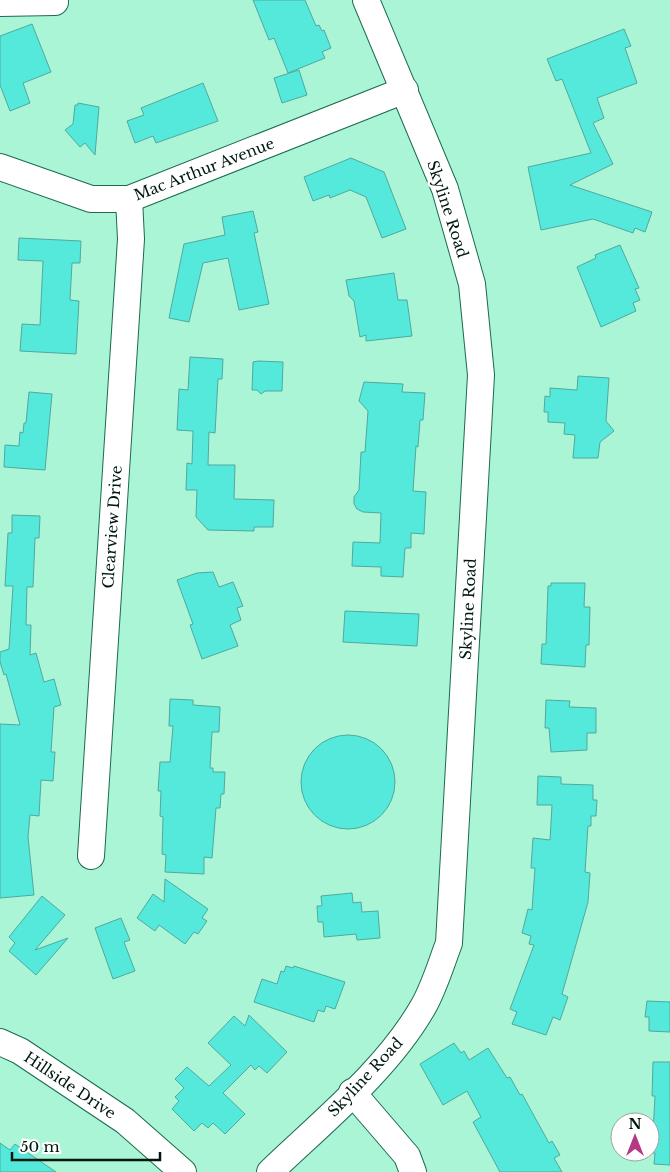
<svg xmlns="http://www.w3.org/2000/svg" width="670" height="1172" viewBox="0 0 670 1172" font-family="'Libre Baskerville',serif">
	<style>
		.building { fill: #54e9db; stroke: #50a99f }
		.lines { fill: none; stroke-linecap: round; stroke-linejoin: round }
		.minor-casing { stroke: #1c6a50; stroke-width: 28 }
		.minor { stroke: #fff; stroke-width: 26 }
		.labels { text-anchor: middle; dominant-baseline: central; stroke-width: 5; stroke-linejoin: round; paint-order: stroke }
		.street-label { font-size: 15px; fill: #00180e; stroke: #fff }
	</style>
	<rect width="100%" height="100%" fill="#aaf5d5"/>
	<g class="building">
		<polygon points="253,0 305,0 316,26 319,25 322,31 324,30 331,48 322,52 325,58 288,73 274,38 269,40"/>
		<polygon points="32,24 51,72 23,83 30,103 10,111 0,85 0,36"/>
		<polygon points="624,29 631,46 625,48 637,83 597,98 604,118 593,123 613,164 570,185 652,212 645,232 635,228 633,233 593,219 541,230 528,167 591,153 562,79 556,81 547,59"/>
		<polygon points="299,70 307,95 282,103 274,78"/>
		<polygon points="203,83 218,121 156,143 153,136 135,143 127,121 144,115 141,108"/>
		<polygon points="78,103 99,107 95,155 85,143 80,147 65,130 73,124 75,105 78,105"/>
		<polygon points="351,158 384,172 406,229 382,238 366,197 350,190 330,198 329,195 313,201 304,177"/>
		<polygon points="253,211 258,232 254,233 269,304 239,310 228,258 203,263 189,322 169,318 184,244 225,235 222,217"/>
		<polygon points="19,238 81,241 80,263 72,263 70,300 79,301 76,354 20,351 22,324 40,325 43,261 18,260"/>
		<polygon points="620,245 639,288 635,289 640,300 633,303 636,311 601,327 577,267 596,258 595,255"/>
		<polygon points="394,273 398,300 407,300 412,336 366,341 366,335 360,337 354,301 349,296 346,280"/>
		<polygon points="190,357 223,359 222,379 218,379 215,433 209,432 208,465 235,465 234,499 274,500 273,527 254,527 254,531 208,530 196,517 197,490 186,490 187,463 192,464 193,431 177,430 179,389 188,390"/>
		<polygon points="258,361 283,362 282,391 265,391 261,394 257,390 252,390 253,362"/>
		<polygon points="578,376 609,378 606,421 614,431 600,442 598,458 573,458 575,435 564,434 565,423 548,422 548,412 544,412 545,396 550,397 550,388 577,390"/>
		<polygon points="364,382 403,384 402,392 425,393 423,420 420,420 418,447 416,446 413,491 426,492 424,534 411,533 411,548 405,548 403,577 381,576 381,567 352,566 353,542 380,543 381,513 363,512 357,509 354,504 354,497 359,490 361,452 365,452 368,411 359,401"/>
		<polygon points="29,392 52,394 45,470 4,467 5,445 19,446 20,432 23,433 24,423 26,423"/>
		<polygon points="12,515 40,516 39,538 35,538 33,587 27,587 26,625 31,625 30,655 36,653 44,682 54,679 61,705 54,707 51,752 55,752 53,781 41,780 39,816 30,815 28,837 34,895 0,898 0,724 20,725 6,674 4,675 0,662 0,652 9,649 13,586 5,586 8,533 12,533"/>
		<polygon points="213,572 219,587 233,582 243,606 237,608 241,620 230,625 238,646 202,659 190,625 193,624 177,580 197,573"/>
		<polygon points="551,583 585,583 584,607 590,607 589,645 586,645 585,667 541,664 542,644 546,644 548,586 551,586"/>
		<polygon points="345,611 419,614 417,646 343,642"/>
		<polygon points="170,699 193,700 193,705 220,707 219,732 212,732 210,768 213,768 213,772 225,772 224,794 221,794 220,808 216,808 212,858 204,857 204,874 165,872 166,855 162,854 163,817 160,816 161,791 158,791 160,762 170,762 173,726 169,726"/>
		<polygon points="546,700 570,701 569,707 596,708 596,733 587,733 587,750 551,752 549,728 545,728"/>
		<circle cx="348" cy="782" r="47"/>
		<polygon points="538,776 561,777 561,784 593,785 593,800 597,800 596,816 591,816 591,826 588,826 585,872 590,873 588,902 562,994 568,997 560,1020 553,1017 546,1035 512,1024 517,1012 510,1009 534,945 529,944 531,936 522,933 528,909 532,910 535,868 531,868 533,838 550,840 552,805 537,805"/>
		<polygon points="165,879 208,909 202,918 207,921 198,934 194,932 185,944 159,925 155,931 137,918 153,894 164,902"/>
		<polygon points="352,893 353,903 361,902 362,912 378,911 380,938 357,940 356,934 324,937 323,922 318,922 317,906 322,906 321,896"/>
		<polygon points="42,896 65,915 35,950 68,938 36,975 9,951 15,943 9,937"/>
		<polygon points="121,918 130,940 124,942 135,971 113,979 95,928"/>
		<polygon points="286,966 293,968 294,966 345,982 335,1009 326,1006 324,1012 318,1010 314,1022 254,1002 262,979 277,984 281,971 284,972"/>
		<polygon points="647,1001 670,1002 670,1032 649,1031 649,1017 645,1017"/>
		<polygon points="249,1015 287,1052 267,1073 259,1066 255,1070 251,1065 223,1093 245,1114 225,1134 213,1123 208,1128 202,1123 194,1131 172,1109 179,1101 175,1097 184,1088 175,1079 187,1067 209,1086 231,1065 208,1043 234,1016 245,1026"/>
		<polygon points="454,1043 461,1053 464,1051 469,1060 488,1048 507,1078 510,1077 520,1095 522,1094 549,1143 552,1141 560,1155 554,1158 562,1172 500,1172 473,1122 481,1117 467,1091 443,1105 420,1064"/>
		<polygon points="653,1062 670,1062 670,1165 654,1164 655,1153 652,1153 655,1096 652,1096"/>
		<polygon points="0,1143 10,1150 15,1144 56,1172 0,1172"/>
	</g>
	<g class="lines">
		<defs>
			<g id="minor">
				<polyline points="0,3 55,2"/>
				<polyline points="0,167 91,199 129,199 405,90"/>
				<polyline points="91,856 131,239 129,199"/>
				<polyline points="0,1042 20,1051 125,1121 183,1172"/>
				<polyline points="352,1092 407,1156 413,1172"/>
				<path d="M270,1172c52,-50 117,-102 153,-165 11,-19 18,-43 26,-64l32,-568 -9,-91 -27,-95 -79,-189"/>
			</g>
		</defs>
		<use href="#minor" class="minor-casing"/>
		<use href="#minor" class="minor"/>
	</g>
	<g class="labels">
		<g class="street-label">
			<text transform="translate(204 169) rotate(-21)">Mac Arthur Avenue</text>
			<text transform="translate(448 209) rotate(72)">Skyline Road</text>
			<text transform="translate(112 527) rotate(-86)">Clearview Drive</text>
			<text transform="translate(468 609) rotate(-87)">Skyline Road</text>
			<text transform="translate(365 1077) rotate(-47)">Skyline Road</text>
			<text transform="translate(70 1085) rotate(34)">Hillside Drive</text>
		</g>
	</g>
	<g transform="translate(635 1137)"><circle r="24" fill="#ffffff" stroke="#99a39f"/>
	<path d="M0-4L9 19L0 12L-9 19Z" fill="#b53887"/>
	<text y="-8" font-size="14" font-weight="bold" text-anchor="middle" fill="#00180e">N</text>
	</g>
	<path d="M12 1152v8h148v-8" fill="none" stroke="#00180e" stroke-width="2.5"/>
	<text x="20" y="1152" font-size="15" fill="#00180e" stroke="#ffffff" stroke-width="4" paint-order="stroke">50 m</text>
</svg>
